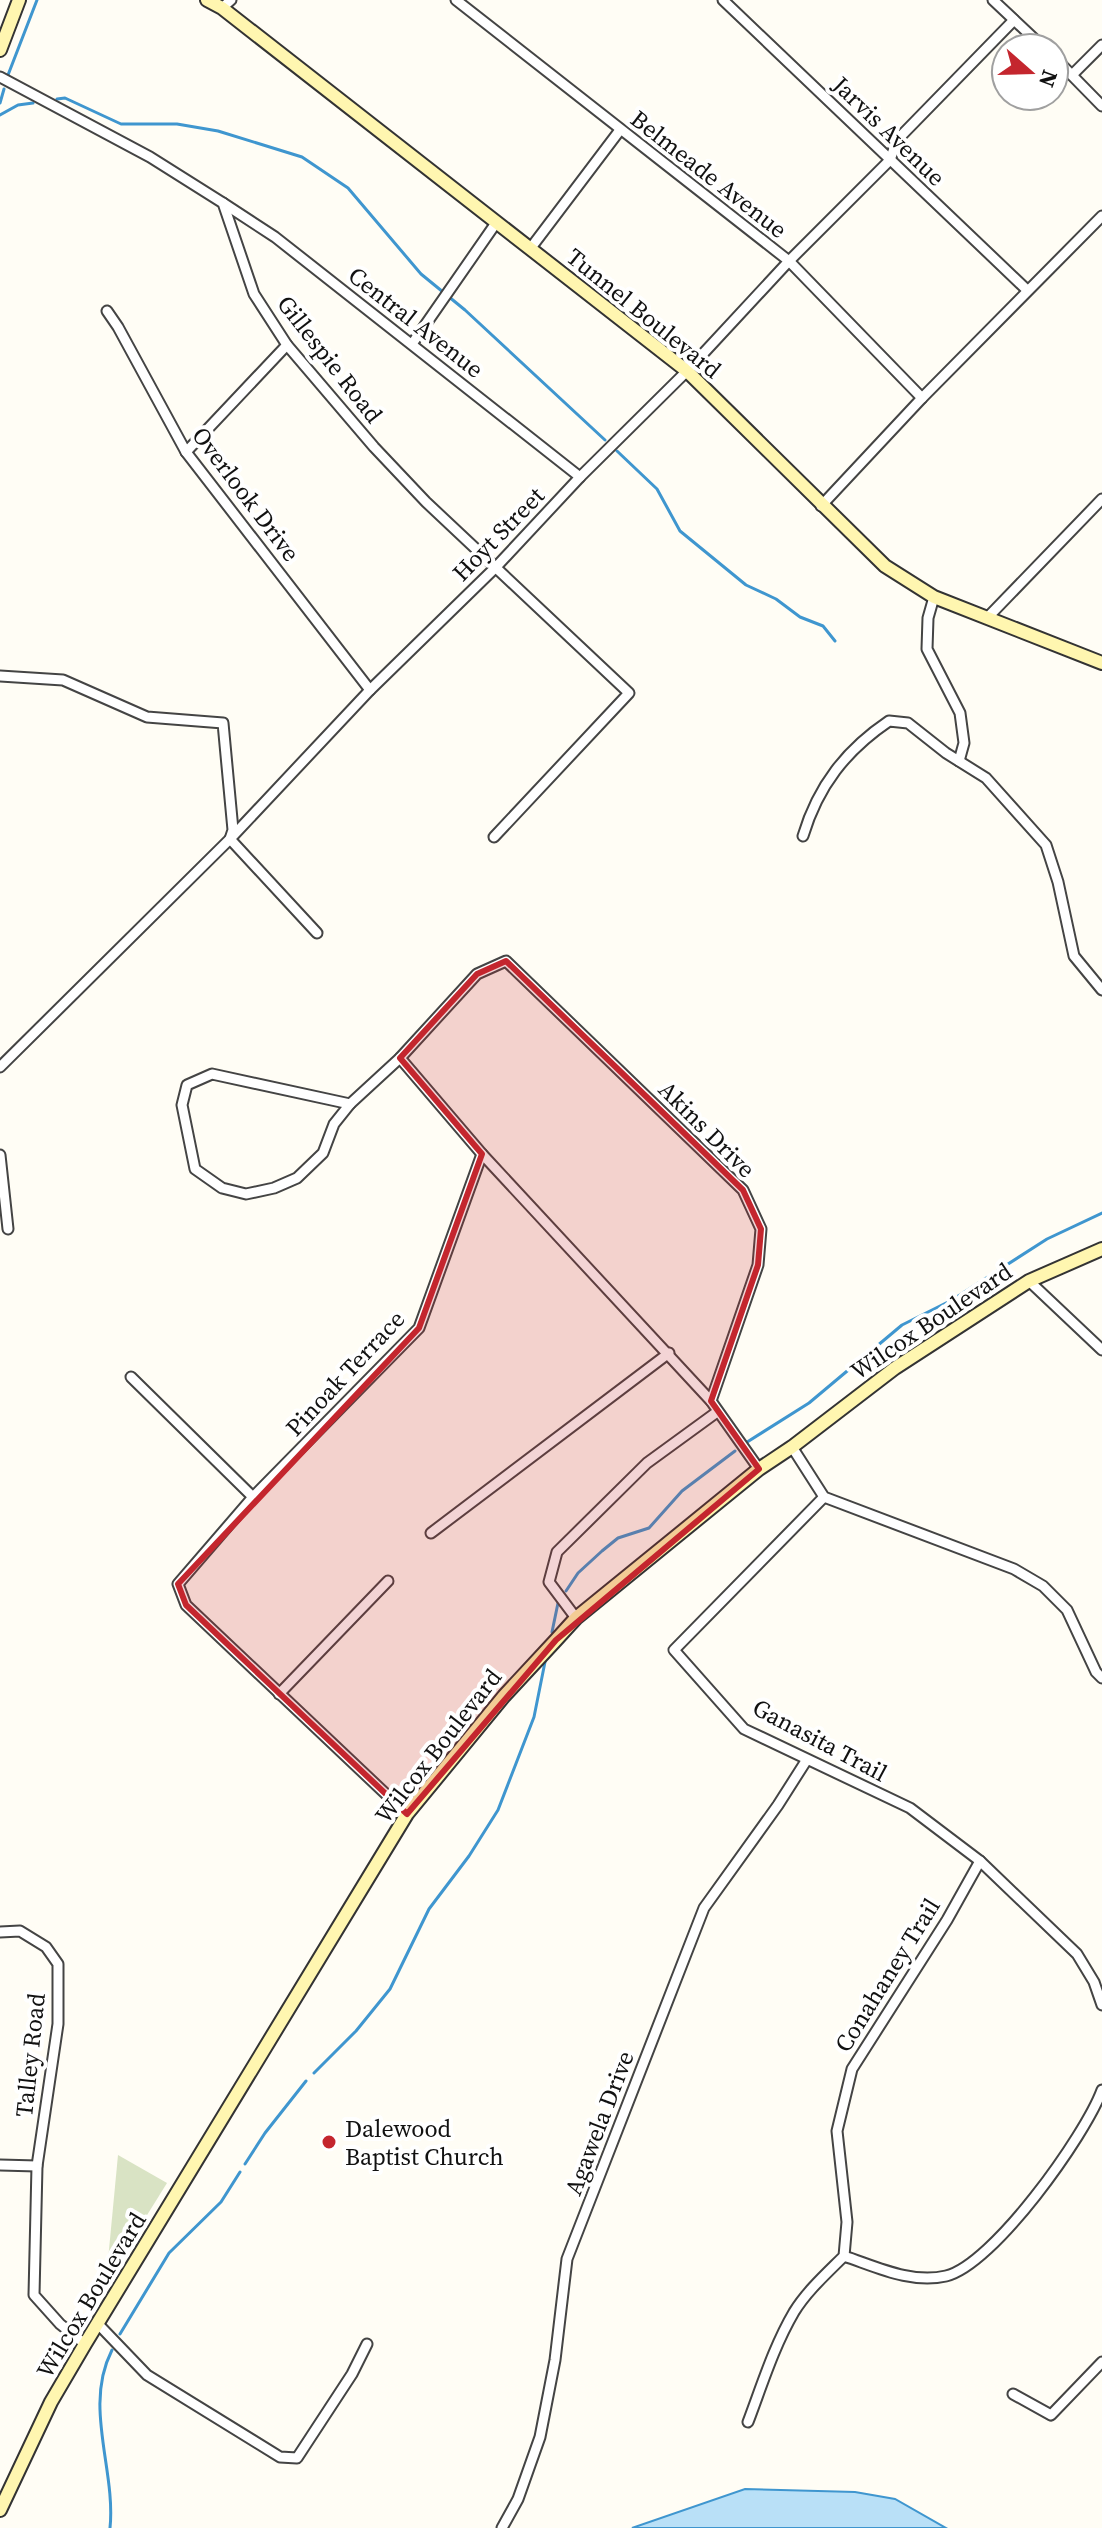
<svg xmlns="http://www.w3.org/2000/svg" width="1102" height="2528" viewBox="0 0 1102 2528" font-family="'Source Serif 4',serif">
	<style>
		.cemetery { fill: #d9e3c4 }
		.water { fill: #b9e0f7; stroke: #3f96cf; stroke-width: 2 }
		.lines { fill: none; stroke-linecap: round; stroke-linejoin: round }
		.stream { stroke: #3f96cf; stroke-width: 3 }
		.street-casing { stroke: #444; stroke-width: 13 }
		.secondary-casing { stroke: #333; stroke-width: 16 }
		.street { stroke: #fff; stroke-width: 9 }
		.secondary { stroke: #fff6b0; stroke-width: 12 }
		.marked { fill: #c4262e; fill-opacity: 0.2; stroke: #c4262e; stroke-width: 6; stroke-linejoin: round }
		.poi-dot { fill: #c4262e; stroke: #fff; stroke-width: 3 }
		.labels { text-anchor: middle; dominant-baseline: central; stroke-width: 8; stroke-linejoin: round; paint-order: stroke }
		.street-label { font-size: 24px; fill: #111; stroke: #fff }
		.poi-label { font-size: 24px; fill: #111; stroke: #fff; text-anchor: start }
	</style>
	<rect width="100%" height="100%" fill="#fffdf5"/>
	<polygon class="cemetery" points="118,2155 167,2183 106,2281"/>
	<polygon class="water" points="745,2489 855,2492 895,2499 946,2528 632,2528"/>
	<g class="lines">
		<g class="stream">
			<polyline points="8,75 37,0"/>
			<polyline points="57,99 65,98 121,124 177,124 218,131 302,157 348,188 421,274 465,310 605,440"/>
			<polyline points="0,103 4,89"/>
			<polyline points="0,115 18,105 33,103"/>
			<polyline points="617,451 657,489 680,531 746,585 776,599 800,617 823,626 835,641"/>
			<polyline points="744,1444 809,1403 902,1325 952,1300 1047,1239 1102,1213"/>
			<polyline points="566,1591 578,1573 602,1551 618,1538 649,1528 682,1491 735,1451"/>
			<polyline points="552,1632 558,1603"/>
			<polyline points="314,2073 356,2031 390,1989 429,1909 469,1856 498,1810 534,1717 545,1662"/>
			<polyline points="245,2164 265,2133 306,2081"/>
			<polyline points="120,2334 169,2253 221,2202 240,2172"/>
			<path d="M110,2528c6,-59 -27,-121 2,-178"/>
		</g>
		<defs>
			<g id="street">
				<polyline points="456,0 789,261 922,398"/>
				<polyline points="723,0 1027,290"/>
				<polyline points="993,0 1044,48"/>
				<polyline points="222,8 231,0"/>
				<polyline points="1054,57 1102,106"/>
				<polyline points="1073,74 1102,45"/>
				<polyline points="0,77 150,157 223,203 254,294 287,345 374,447 426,502 629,693 494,837"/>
				<polyline points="223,203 275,237 580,477"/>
				<polyline points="530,249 620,130"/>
				<polyline points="107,311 118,327 186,452 370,690"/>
				<polyline points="412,344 496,223"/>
				<polyline points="186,452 287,345"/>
				<polyline points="821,506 922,398 1102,216"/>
				<polyline points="934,597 928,618 927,649 960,713 964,743 959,761"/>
				<polyline points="989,616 1102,499"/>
				<polyline points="0,676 63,680 147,717 223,723 233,830 230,839 317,933"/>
				<path d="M803,836c15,-50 43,-86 86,-115l19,2 38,30 40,25 60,67 12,37 16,74 28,34"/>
				<polyline points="400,1058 482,1154 711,1401 759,1469"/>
				<polyline points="0,1067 230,839 370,690 496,567 580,477 687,371 789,261 890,160 897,140 1014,20"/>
				<polygon points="212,1074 350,1104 334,1124 323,1153 297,1178 274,1188 246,1194 222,1188 195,1169 182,1105 187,1085"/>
				<polyline points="350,1104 400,1058 477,974 506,961 743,1190 761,1229 758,1265 711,1401"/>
				<polyline points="0,1155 8,1229"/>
				<polyline points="1029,1281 1102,1350"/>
				<polyline points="131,1377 253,1497"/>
				<polyline points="792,1447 824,1497 1014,1569 1043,1586 1067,1610 1096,1672 1102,1678"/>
				<polyline points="824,1497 674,1650 744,1729 910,1808 980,1861 1077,1954 1094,1982 1102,2005"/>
				<polyline points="431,1533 669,1353"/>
				<polyline points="576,1618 549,1582 557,1552 647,1463 717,1412"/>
				<polyline points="279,1694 388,1581"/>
				<polyline points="407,1814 186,1605 178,1584 253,1497 419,1328 482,1154"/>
				<polyline points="0,1932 20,1931 46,1947 58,1964 58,2024 37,2166 34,2295 60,2324 85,2344"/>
				<polyline points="0,2165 37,2166"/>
				<path d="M844,2256c33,11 67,28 102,20 47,-11 139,-140 156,-186"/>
				<polyline points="99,2325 147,2375 280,2457 297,2458 352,2374 367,2344"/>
				<polyline points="1013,2394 1051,2415 1102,2362"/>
				<path d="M748,2422c14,-37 26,-76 46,-110 13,-21 32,-38 50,-56l3,-34 -10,-91 15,-62 95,-149 33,-59"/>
				<polyline points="502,2528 518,2499 540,2437 555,2360 567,2259 704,1908 778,1805 806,1761"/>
			</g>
			<g id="secondary">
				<polyline points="207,0 222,8 687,371 885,566 934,597 1102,663"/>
				<polyline points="0,50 19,0"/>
				<polyline points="0,2510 51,2402 85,2344 407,1814 504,1696 556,1640 576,1618 759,1469 792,1447 895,1368 1029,1281 1102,1249"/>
			</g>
		</defs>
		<use href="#street" class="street-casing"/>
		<use href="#secondary" class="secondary-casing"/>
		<use href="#street" class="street"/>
		<use href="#secondary" class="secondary"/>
	</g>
	<path class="marked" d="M506,961l237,229 18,39 -3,36 -47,136 48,68 -203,171 -149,174 -221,-209 -8,-21 241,-256 63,-174 -82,-96 77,-84z"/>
	<circle class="poi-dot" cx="329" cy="2142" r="8"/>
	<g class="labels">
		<g class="street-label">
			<text transform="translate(889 131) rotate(44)">Jarvis Avenue</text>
			<text transform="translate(709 174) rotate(38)">Belmeade Avenue</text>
			<text transform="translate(644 313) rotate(39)">Tunnel Boulevard</text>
			<text transform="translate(416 322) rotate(38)">Central Avenue</text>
			<text transform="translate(330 359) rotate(52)">Gillespie Road</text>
			<text transform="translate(246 494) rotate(53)">Overlook Drive</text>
			<text transform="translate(498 534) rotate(-46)">Hoyt Street</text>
			<text transform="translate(707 1129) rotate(45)">Akins Drive</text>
			<text transform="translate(931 1321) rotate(-34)">Wilcox Boulevard</text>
			<text transform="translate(345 1373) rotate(-47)">Pinoak Terrace</text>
			<text transform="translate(820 1740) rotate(28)">Ganasita Trail</text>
			<text transform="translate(438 1746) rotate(-52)">Wilcox Boulevard</text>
			<text transform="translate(887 1975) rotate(-58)">Conahaney Trail</text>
			<text transform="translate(30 2055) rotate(-84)">Talley Road</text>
			<text transform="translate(599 2123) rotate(-69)">Agawela Drive</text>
			<text transform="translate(91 2295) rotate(-59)">Wilcox Boulevard</text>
		</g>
		<g class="poi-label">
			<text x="345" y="2128">Dalewood<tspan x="345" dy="28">Baptist Church</tspan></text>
		</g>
	</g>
	<g transform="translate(1030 72) rotate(110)"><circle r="38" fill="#ffffff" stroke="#a0a0a0" stroke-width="2"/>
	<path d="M0-6L14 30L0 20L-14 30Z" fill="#c4262e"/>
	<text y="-12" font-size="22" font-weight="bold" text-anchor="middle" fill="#111111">N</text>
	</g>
</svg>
